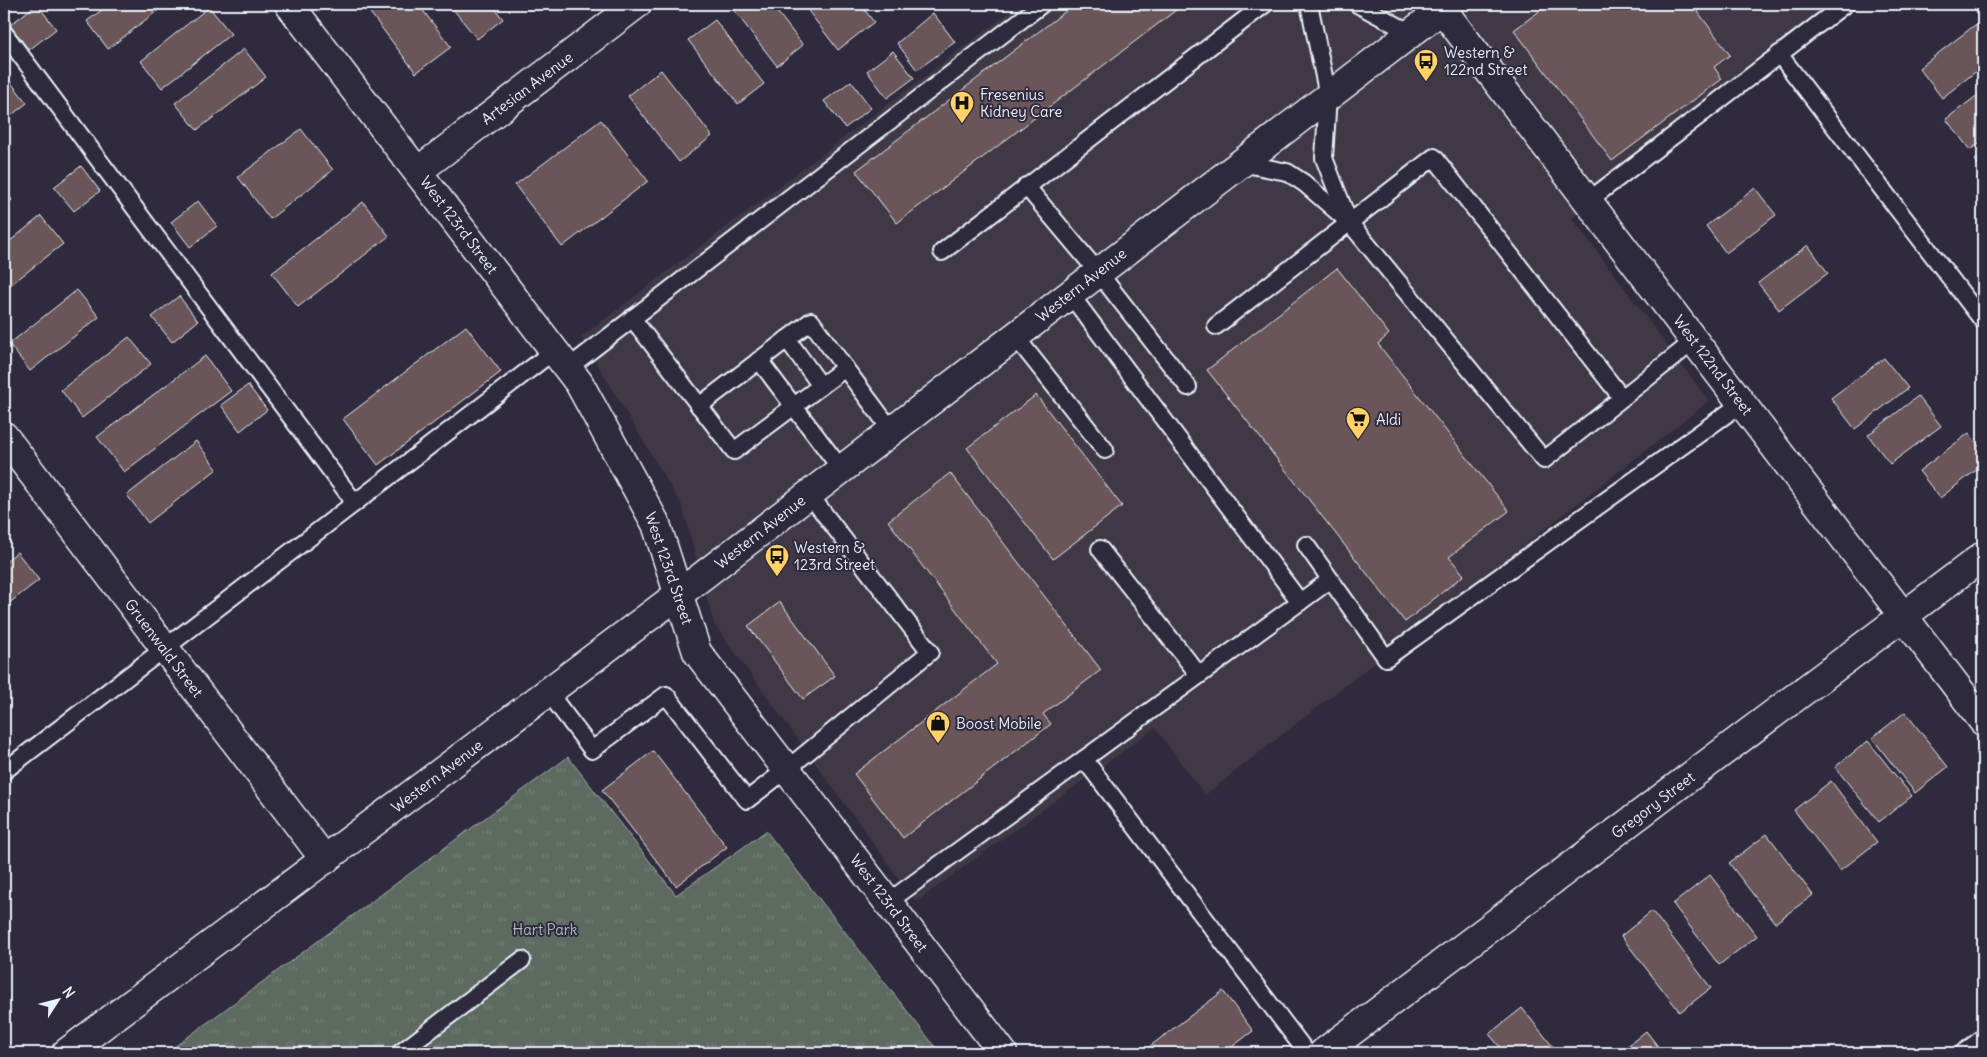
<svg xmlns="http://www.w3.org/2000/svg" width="1987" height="1057" viewBox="0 0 1987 1057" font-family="Delius,sans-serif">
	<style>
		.built { fill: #413745 }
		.park { fill: url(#park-tufts); stroke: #a2aeac }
		.building { fill: #6a5658; stroke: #e8f1f8 }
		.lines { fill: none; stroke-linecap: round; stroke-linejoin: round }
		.lane-casing { stroke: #e8f1f8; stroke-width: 20 }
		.street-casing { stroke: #e8f1f8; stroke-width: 31 }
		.secondary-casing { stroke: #e8f1f8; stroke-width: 31 }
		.lane { stroke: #2f2a3d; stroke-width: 16 }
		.street { stroke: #2f2a3d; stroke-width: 28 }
		.secondary { stroke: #2f2a3d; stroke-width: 28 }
		.labels { text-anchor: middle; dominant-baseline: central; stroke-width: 4; stroke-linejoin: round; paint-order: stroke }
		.poi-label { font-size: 15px; fill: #e8f1f8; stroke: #2f2a3d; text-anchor: start }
		.street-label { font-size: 15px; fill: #e8f1f8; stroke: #2f2a3d }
		.park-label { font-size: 15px; fill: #b0bbbc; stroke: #2f2a3d }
	</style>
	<defs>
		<pattern id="park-tufts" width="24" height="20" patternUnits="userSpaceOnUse" patternTransform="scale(1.25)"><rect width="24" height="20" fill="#5b6a61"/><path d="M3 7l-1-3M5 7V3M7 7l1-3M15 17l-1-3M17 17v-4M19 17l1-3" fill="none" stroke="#738078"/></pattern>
	</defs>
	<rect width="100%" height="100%" fill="#2f2a3d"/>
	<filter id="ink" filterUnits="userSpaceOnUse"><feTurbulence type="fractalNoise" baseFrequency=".02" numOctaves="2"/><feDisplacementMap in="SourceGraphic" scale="10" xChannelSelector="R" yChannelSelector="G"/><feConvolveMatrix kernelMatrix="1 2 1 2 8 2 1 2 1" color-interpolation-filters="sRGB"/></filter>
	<g filter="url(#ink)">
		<polygon class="built" points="1020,4 1857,4 1572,218 1709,401 1205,795 1155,728 916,902 714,624 682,506 581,337"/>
		<polygon class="park" points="568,757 676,895 766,831 940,1053 166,1053"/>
		<g class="building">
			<polygon points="37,4 56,29 29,50 10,25"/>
			<polygon points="110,4 166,4 108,49 87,21"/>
			<polygon points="367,4 418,4 451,47 416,73 365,6"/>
			<polygon points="449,4 491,4 503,19 477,39"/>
			<polygon points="729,4 771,4 803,45 777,66"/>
			<polygon points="803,4 860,4 874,22 838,50"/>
			<polygon points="1075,4 1184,4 897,223 856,171"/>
			<polygon points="1549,4 1692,4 1730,55 1714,67 1722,79 1612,161 1514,30"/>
			<polygon points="209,7 231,34 162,88 141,61"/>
			<polygon points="933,13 955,42 917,70 897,43"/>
			<polygon points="715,20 764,84 738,104 688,40"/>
			<polygon points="1975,25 1983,35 1983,66 1942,98 1919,68"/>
			<polygon points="244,49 266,77 197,130 175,103"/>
			<polygon points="893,51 914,78 887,98 867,71"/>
			<polygon points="661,70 712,136 679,162 628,96"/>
			<polygon points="8,79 27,103 4,121 4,81"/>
			<polygon points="851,81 871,108 845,128 824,101"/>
			<polygon points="1983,91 1983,140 1970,150 1946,119"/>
			<polygon points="601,120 648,181 562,247 515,185"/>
			<polygon points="301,129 333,170 270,219 238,177"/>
			<polygon points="1983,154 1983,171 1975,160"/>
			<polygon points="81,166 100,191 74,211 54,187"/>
			<polygon points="1755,188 1776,215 1726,253 1706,226"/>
			<polygon points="4,189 12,200 4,206"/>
			<polygon points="198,201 217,226 190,247 171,222"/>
			<polygon points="363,202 389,236 298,307 272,273"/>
			<polygon points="41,216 63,244 4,290 4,246"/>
			<polygon points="1808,245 1828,273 1779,310 1758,283"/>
			<polygon points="1337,268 1389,334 1378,344 1509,511 1449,557 1464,575 1405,622 1207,370"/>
			<polygon points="77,290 99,317 30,371 9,344"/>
			<polygon points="179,296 198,321 172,342 152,317"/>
			<polygon points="466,326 501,372 378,465 343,419"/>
			<polygon points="129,337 151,364 82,418 61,390"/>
			<polygon points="205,356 231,391 124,472 97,437"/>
			<polygon points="1884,358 1908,388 1855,429 1831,398"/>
			<polygon points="248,385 267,410 240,431 221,405"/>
			<polygon points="1036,395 1122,506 1053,559 967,448"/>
			<polygon points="1918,396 1941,426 1890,464 1868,435"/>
			<polygon points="1969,433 1983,452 1983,465 1940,498 1919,471"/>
			<polygon points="196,441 217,469 148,523 127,495"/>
			<polygon points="950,473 1101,670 1043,714 1051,724 903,838 854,774 997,664 888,521"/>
			<polygon points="17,552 39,580 4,607 4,563"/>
			<polygon points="780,602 835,676 803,699 748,626"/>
			<polygon points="1905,712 1948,767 1915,793 1872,738"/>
			<polygon points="1868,741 1912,796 1879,822 1835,767"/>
			<polygon points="653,751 727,847 676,886 602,790"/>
			<polygon points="1831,781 1877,842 1840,871 1794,810"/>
			<polygon points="1767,834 1813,895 1775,923 1729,863"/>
			<polygon points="1710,875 1757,936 1719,965 1673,904"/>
			<polygon points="1652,911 1711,988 1680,1012 1621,936"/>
			<polygon points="1223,991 1253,1031 1224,1053 1141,1053"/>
			<polygon points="1522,1008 1558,1053 1505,1053 1489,1034"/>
			<polygon points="1646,1031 1663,1053 1619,1053"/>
			<polygon points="1476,1046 1482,1053 1467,1053"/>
		</g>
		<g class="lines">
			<defs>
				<g id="lane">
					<polyline points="1309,4 1328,96 1324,158 1348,220"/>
					<polyline points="1357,4 1411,33"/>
					<polyline points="4,33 355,503"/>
					<polyline points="1779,54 1983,321"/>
					<polyline points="1241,163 1287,172 1304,183 1349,222 1544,460 1694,341"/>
					<polyline points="1026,186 1098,272 1188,387"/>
					<polyline points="1588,201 1845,4"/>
					<polyline points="942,252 1265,4"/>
					<polyline points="1070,294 1300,602"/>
					<polyline points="632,318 734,451 845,368 892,431"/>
					<polyline points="1216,326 1434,157 1622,398"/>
					<polyline points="1015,336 1105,450"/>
					<polyline points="787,339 821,386"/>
					<polyline points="759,360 841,469"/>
					<polyline points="568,368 1042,4"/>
					<polyline points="699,406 811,321 845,368"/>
					<polyline points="1306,545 1386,658 1742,403"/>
					<polyline points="1100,549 1199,675"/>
					<polyline points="548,692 592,750 666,695 747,800 787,769 930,652 809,494"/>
					<polyline points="1084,759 1307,1053"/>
					<polyline points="4,771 555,350"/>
					<polyline points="888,902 1330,580"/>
					<polyline points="400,1053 522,960"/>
					<polyline points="1963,1053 1983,1038"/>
				</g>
				<g id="street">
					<polyline points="1442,9 1983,721"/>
					<polyline points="418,171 637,4"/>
					<polyline points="4,436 325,860"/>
					<polyline points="1323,1053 1983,556"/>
				</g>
				<g id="secondary">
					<polyline points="289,4 579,383 656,524 697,652 1003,1053"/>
					<polyline points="66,1053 679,594 1449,4"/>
				</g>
			</defs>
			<use href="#lane" class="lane-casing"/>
			<use href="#street" class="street-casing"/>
			<use href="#secondary" class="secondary-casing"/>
			<use href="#lane" class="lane"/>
			<use href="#street" class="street"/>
			<use href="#secondary" class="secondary"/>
		</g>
	</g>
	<defs>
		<symbol id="bus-pin" viewBox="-11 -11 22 30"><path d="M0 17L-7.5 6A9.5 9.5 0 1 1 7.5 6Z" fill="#ffd166" stroke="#2f2a3d"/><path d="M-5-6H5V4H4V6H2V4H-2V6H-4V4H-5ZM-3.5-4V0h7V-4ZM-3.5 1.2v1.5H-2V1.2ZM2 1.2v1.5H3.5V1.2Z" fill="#111"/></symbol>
		<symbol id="hospital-pin" viewBox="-11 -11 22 30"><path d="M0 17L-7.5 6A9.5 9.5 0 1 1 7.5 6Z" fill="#ffd166" stroke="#2f2a3d"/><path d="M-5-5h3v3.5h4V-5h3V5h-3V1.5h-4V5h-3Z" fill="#111"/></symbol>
		<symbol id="supermarket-pin" viewBox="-11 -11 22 30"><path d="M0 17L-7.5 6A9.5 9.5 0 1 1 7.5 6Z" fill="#ffd166" stroke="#2f2a3d"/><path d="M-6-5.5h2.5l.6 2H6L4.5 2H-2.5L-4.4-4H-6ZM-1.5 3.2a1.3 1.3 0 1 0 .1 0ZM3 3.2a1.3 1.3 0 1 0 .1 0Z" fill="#111"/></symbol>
		<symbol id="shop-pin" viewBox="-11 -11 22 30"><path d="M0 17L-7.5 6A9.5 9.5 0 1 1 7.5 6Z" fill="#ffd166" stroke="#2f2a3d"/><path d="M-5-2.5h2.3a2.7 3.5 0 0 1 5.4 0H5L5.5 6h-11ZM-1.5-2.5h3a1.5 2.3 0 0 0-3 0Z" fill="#111"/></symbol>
	</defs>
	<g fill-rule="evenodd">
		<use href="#bus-pin" x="1412" y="47" width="28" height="38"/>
		<use href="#hospital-pin" x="948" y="89" width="28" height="38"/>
		<use href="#supermarket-pin" x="1344" y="405" width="28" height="38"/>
		<use href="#bus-pin" x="763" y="542" width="28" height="38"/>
		<use href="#shop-pin" x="924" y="709" width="28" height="38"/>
	</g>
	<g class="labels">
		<g class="poi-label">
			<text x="1444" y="52">Western &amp;<tspan x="1444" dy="17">122nd Street</tspan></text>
			<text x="980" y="94">Fresenius<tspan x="980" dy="17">Kidney Care</tspan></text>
			<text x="1376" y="419">Aldi</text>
			<text x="794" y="547">Western &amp;<tspan x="794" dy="17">123rd Street</tspan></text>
			<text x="956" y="723">Boost Mobile</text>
		</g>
		<g class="street-label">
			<text transform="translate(527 88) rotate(-37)">Artesian Avenue</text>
			<text transform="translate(459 225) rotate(53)">West 123rd Street</text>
			<text transform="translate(1081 285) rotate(-38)">Western Avenue</text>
			<text transform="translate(1713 365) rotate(53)">West 122nd Street</text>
			<text transform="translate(760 532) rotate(-38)">Western Avenue</text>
			<text transform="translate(669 568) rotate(71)">West 123rd Street</text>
			<text transform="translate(164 648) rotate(53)">Gruenwald Street</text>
			<text transform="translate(437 776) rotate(-37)">Western Avenue</text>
			<text transform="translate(1653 805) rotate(-37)">Gregory Street</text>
			<text transform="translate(889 903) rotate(53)">West 123rd Street</text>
		</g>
		<g class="park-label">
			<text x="545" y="929">Hart Park</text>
		</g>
	</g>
	<rect width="1987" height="1057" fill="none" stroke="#2f2a3d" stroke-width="20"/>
	<rect x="10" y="10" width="1967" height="1037" fill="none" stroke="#e8f1f8" stroke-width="2" filter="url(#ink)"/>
	<g transform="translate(58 1000) rotate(54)" stroke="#2f2a3d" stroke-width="4" paint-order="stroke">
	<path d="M0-4L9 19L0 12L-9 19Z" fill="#e8f1f8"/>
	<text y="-8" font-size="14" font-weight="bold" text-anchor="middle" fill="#e8f1f8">N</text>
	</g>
</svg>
